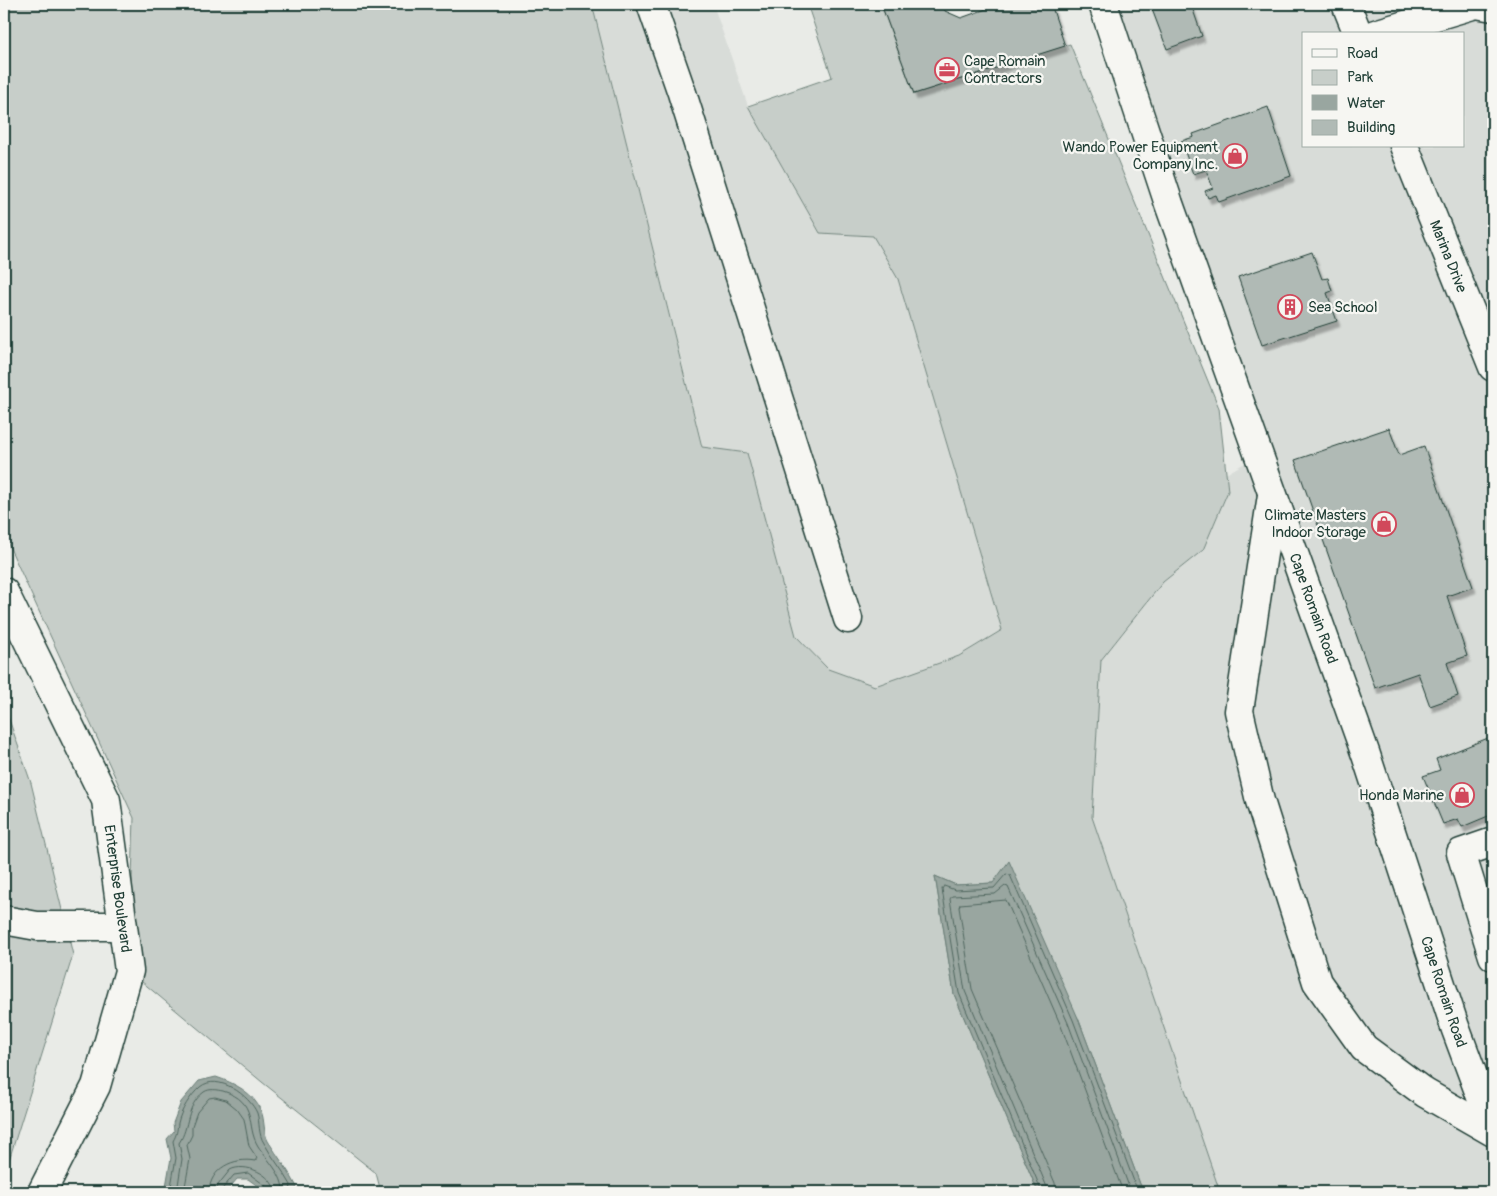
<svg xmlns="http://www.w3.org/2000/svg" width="1497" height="1196" viewBox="0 0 1497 1196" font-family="Pangolin,sans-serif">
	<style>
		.built { fill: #d8dcd8; fill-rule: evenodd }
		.green { fill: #c7cec9; stroke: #73867e }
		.water { fill: #99a6a0; stroke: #687c75 }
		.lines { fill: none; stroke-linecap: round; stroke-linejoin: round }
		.shore { stroke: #50675f; stroke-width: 1 }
		.building { fill: #b0bab5; stroke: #1f3d34; filter: url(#shadow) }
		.minor-casing { stroke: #1f3d34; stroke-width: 31 }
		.minor { stroke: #f6f6f2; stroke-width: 28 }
		.labels { text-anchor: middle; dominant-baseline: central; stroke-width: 4.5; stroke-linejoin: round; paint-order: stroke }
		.poi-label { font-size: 15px; fill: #1f3d34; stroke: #f6f6f2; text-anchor: end }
		.street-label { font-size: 15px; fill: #1f3d34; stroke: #f6f6f2 }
	</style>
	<defs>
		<filter id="shadow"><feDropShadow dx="3" dy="5.5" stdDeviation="1" flood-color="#0004"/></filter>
	</defs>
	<rect width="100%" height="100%" fill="#e9ebe7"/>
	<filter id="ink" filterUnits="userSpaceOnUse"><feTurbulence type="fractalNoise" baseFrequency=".02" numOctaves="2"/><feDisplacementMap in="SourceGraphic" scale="10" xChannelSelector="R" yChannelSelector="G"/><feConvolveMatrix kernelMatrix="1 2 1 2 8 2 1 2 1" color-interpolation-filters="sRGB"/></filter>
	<g filter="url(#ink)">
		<g class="built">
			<polygon points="592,4 713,4 748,106 820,233 873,236 898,279 1002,630 959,656 875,686 828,669 796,636 747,453 703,448"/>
			<path d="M1113,4h380v1188h-273l-128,-375 9,-157 62,-78 40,-32 25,-59 -2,-17 46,-27zM1303,34h160v112h-160z"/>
		</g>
		<g class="green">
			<polygon points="4,4 592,4 702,447 747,453 796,636 828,669 875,686 959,656 1002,630 898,279 873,236 820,233 748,106 832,77 807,4 881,4 914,94 1070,44 1219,408 1228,491 1203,550 1163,582 1101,660 1092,817 1220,1192 1143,1192 1078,1018 993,883 956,885 935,876 954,994 1038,1192 381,1192 376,1173 262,1082 129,971 134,818 4,535"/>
			<polygon points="4,705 31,783 73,955 9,1160 4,1162"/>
		</g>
		<g class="water">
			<polygon points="1009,861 1078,1018 1143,1192 1038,1192 954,994 935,876 956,885 993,883"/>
			<path d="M216,1077c18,6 37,15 45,34 4,9 2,21 7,30 10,16 21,30 29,46l-4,5h-27l-18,-13h-11l-11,13h-61l6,-34 -4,-19 7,-8 -1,-8 8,-21 18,-21z"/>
		</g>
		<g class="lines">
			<g class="shore">
				<path d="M170,1192l6,-34 -3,-17c4,-7 4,-10 5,-18 3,-13 12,-27 22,-36 18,-15 50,9 57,26 3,10 1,21 7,30 8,15 19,27 27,42l-1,7"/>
				<path d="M177,1192l5,-33 -3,-16c11,-16 6,-37 25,-51 6,-4 13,-2 19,-1 36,11 22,34 35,55 9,14 26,29 25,46"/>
				<path d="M184,1192l6,-33 -3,-14 5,-10v-9l5,-14 12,-14 6,-1 11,3 11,9 7,10 5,27 8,12 -2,3c-21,-4 -45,7 -46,31"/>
				<path d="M216,1192l2,-7 12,-15c15,-8 43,4 45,22"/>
				<polyline points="222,1192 223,1188 234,1175 248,1173 266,1186 268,1192"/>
				<polyline points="1042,1192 959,993 942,889 944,886 955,890 994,888 1006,874 1010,875 1073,1020 1138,1192"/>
				<polyline points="1049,1192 965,991 950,899 952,896 995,894 1005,886 1008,887 1068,1023 1131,1192"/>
				<polyline points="1056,1192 1055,1183 972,989 959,907 960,904 1006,900 1061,1026 1123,1192"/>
			</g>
		</g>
		<g class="building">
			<polygon points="881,4 942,4 945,11 961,18 1000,4 1051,4 1065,46 914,94"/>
			<polygon points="1150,4 1191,4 1202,36 1167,49"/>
			<polygon points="1268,107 1291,176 1219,202 1216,195 1208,198 1205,191 1213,188 1206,170 1193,174 1181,141 1194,137 1193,134"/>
			<polygon points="1312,252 1322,279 1328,278 1332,291 1327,293 1337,321 1262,345 1238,277"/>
			<polygon points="1389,428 1399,455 1424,446 1473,587 1447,596 1467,656 1447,663 1458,696 1430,706 1418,673 1375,688 1295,460"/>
			<polygon points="1493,736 1493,814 1462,827 1458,819 1443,824 1423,776 1440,770 1436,759"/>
		</g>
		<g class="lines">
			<defs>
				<g id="minor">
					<polyline points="651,4 682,93 848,619"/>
					<path id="s1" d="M1103,4l66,200 197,551 89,272 38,102"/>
					<polyline points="1346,4 1358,34"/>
					<polyline points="1375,34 1476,4 1493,7"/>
					<path id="s2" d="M1404,146l89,221"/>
					<polyline points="1272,495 1239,711 1260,801 1317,982 1364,1048 1425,1093 1493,1132"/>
					<path id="s3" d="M4,592l102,208 23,171 -33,115 -54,106"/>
					<polyline points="1493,842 1461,853 1493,956"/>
					<polyline points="4,920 37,926 122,926"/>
				</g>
			</defs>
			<use href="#minor" class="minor-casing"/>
			<use href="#minor" class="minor"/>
		</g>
	</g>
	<defs>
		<symbol id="office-ring" viewBox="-11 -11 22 22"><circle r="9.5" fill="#f6f6f2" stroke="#d1495b" stroke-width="1.5"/><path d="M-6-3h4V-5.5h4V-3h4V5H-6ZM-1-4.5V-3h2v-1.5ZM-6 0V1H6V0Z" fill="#d1495b"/></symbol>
		<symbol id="shop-ring" viewBox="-11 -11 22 22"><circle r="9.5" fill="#f6f6f2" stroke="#d1495b" stroke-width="1.5"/><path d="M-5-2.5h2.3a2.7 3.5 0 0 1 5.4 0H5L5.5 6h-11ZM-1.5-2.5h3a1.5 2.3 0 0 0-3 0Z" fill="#d1495b"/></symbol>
		<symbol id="building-ring" viewBox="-11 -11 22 22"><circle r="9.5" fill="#f6f6f2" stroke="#d1495b" stroke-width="1.5"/><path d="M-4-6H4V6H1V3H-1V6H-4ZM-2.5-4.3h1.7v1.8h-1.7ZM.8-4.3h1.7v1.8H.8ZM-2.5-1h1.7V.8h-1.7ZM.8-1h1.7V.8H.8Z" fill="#d1495b"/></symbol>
	</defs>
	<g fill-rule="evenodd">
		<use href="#office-ring" x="933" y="56" width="28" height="28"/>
		<use href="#shop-ring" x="1221" y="142" width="28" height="28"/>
		<use href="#building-ring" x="1276" y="293" width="28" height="28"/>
		<use href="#shop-ring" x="1370" y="510" width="28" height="28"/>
		<use href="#shop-ring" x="1448" y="781" width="28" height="28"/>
	</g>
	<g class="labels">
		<g class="poi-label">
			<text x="964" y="61" text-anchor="start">Cape Romain<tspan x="964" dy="17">Contractors</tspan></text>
			<text x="1218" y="147">Wando Power Equipment<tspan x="1218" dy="17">Company Inc.</tspan></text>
			<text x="1308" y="307" text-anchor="start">Sea School</text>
			<text x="1366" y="515">Climate Masters<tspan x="1366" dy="17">Indoor Storage</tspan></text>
			<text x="1444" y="795">Honda Marine</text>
		</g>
		<g class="street-label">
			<text stroke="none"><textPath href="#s2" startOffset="119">Marina Drive</textPath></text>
			<text stroke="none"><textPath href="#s1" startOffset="640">Cape Romain Road</textPath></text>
			<text stroke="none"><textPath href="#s3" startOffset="321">Enterprise Boulevard</textPath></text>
			<text stroke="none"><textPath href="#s1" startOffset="1045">Cape Romain Road</textPath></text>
		</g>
	</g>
	<rect width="1497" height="1196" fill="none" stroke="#f6f6f2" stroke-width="20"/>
	<rect x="10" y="10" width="1477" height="1176" fill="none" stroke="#1f3d34" stroke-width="2" filter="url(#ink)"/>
	<rect x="1302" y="32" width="162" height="115" fill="#f6f6f2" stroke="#a0aca6"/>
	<rect x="1312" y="49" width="25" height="8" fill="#f6f6f2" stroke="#a0aca6"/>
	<text x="1347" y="58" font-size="15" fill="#1f3d34">Road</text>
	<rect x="1312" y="70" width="25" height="15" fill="#c7cec9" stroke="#a0aca6"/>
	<text x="1347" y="82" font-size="15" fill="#1f3d34">Park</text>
	<rect x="1312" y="95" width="25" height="15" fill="#99a6a0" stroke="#a0aca6"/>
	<text x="1347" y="108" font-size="15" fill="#1f3d34">Water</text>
	<rect x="1312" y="120" width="25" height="15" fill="#b0bab5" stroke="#a0aca6"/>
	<text x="1347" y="132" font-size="15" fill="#1f3d34">Building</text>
</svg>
